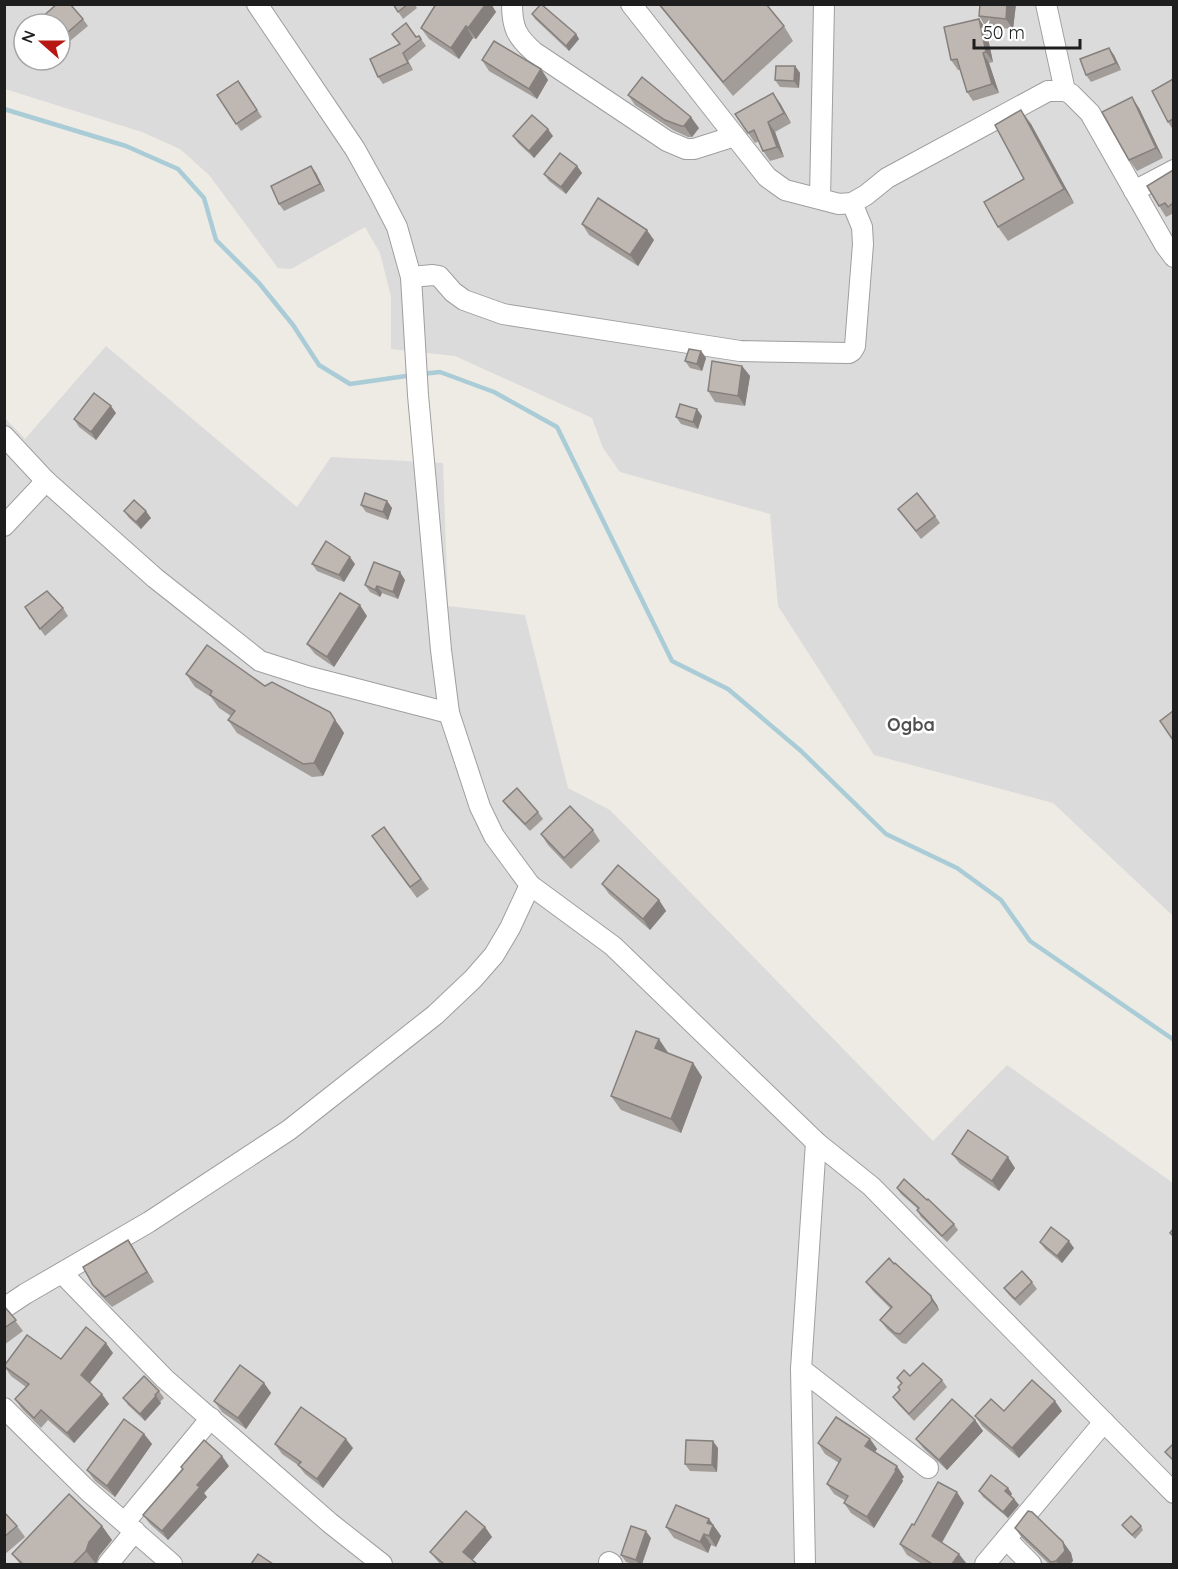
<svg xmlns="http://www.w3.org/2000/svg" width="1178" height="1569" viewBox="0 0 1178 1569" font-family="Quicksand,sans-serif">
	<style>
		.residential { fill: #dcdbdb; fill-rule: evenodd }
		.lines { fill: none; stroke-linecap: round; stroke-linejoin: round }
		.stream { stroke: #a9ccd7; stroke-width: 4.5 }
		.minor-casing { stroke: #9f9f9f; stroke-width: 22 }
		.minor { stroke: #fff; stroke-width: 20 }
		.wall { fill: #a39d99 }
		.shaded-wall { fill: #85807d }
		.building { fill: #beb7b2; stroke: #85807d; stroke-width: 1.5 }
		.labels { text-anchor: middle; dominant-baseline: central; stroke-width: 5; stroke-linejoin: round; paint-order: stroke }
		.quarter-label { font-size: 18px; font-weight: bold; fill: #515151; stroke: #fff }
	</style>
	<rect width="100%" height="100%" fill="#eeebe5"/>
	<g class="residential">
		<path d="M5,5h1168v911l-120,-113 -179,-48 -96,-149 -8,-92 -150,-42 -17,-24 -11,-30 -137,-62 -64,-7v-52l-11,-44 -15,-26 -74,42 -13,-1 -69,-93 -29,-26 -38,-17 -137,-43zM24,24h36v36h-36z"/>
		<polygon points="106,346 297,507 331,457 443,463 448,606 525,615 568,788 610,810 933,1141 1007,1065 1173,1183 1173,1564 5,1564 4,417 25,439"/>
	</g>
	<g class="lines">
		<g class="stream">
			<polyline points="4,109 126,146 178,169 204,198 216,240 259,283 293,325 319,365 350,384 413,375"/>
			<polyline points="421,374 440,372 494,392 557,427 672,661 728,689 801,751 886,834 957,868 1001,900 1030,941 1174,1040"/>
		</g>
		<defs>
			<g id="minor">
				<polyline points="257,4 355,149 380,194 397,227 411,277 418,395 441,650 449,713 480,807 494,836 530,885 613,946 816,1142 871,1186 1174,1493"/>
				<path d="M512,4c0,24 5,33 22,48l133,89 19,8h8l41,-13"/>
				<polyline points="631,4 767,177 785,190 839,204 852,203 866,195 887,178 1048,91 1065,91 1071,94 1090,113 1165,245 1174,257"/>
				<polyline points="1046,4 1065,91"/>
				<polyline points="1134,191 1174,170"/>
				<polyline points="820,198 824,4"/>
				<polyline points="411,277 433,275 439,276 453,292 464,300 503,314 740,351 849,353 852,351 855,346 863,244 862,227 852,203"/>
				<polyline points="4,436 46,481 155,578 260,661 310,677 449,713"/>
				<polyline points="4,526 46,481"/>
				<polyline points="62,1273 165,1379 330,1523 382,1564"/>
				<polyline points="4,1308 25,1294 149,1222 289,1130 435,1015 473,979 494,955 510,928 530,885"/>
				<polyline points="801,1369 928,1468"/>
				<polyline points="4,1408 88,1491 172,1564"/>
				<polyline points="125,1522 211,1418"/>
				<polyline points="1006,1539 1031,1564"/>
				<polyline points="609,1562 612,1564"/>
				<polyline points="108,1564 135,1531"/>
				<polyline points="805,1564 801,1369 816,1142"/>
				<polyline points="985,1564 1104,1422"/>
			</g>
		</defs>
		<use href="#minor" class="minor-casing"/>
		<use href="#minor" class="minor"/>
	</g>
	<g class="wall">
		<polygon points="393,4 414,4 417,8 403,19"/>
		<polygon points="435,4 491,4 496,12 476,39 473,38 459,59 429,39 421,28 436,5"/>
		<polygon points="658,4 766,4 784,26 793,41 733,96"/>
		<polygon points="980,4 1016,4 1013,29 986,27 979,16"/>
		<polygon points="532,14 576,34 579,39 569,51 535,19"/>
		<polygon points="41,18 83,19 88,26 64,46 60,41 60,24 45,24"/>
		<polygon points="979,19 986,29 993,62 989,63 999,93 973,101 967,92 960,70 958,70 951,60"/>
		<polygon points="392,34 416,37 419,36 426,46 408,61 413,70 383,84 378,77 400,44"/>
		<polygon points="1114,55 1121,70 1091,82 1086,75"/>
		<polygon points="482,60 541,69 548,80 537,99 489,71"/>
		<polygon points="795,66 800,73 799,88 780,87 775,80"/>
		<polygon points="1173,79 1173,130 1168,122"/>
		<polygon points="238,81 262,117 241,131 217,95"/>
		<polygon points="628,95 699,128 692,137 688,137 673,130 635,105"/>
		<polygon points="780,103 791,123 775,132 784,157 770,161 763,151 759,141 755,143 735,114"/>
		<polygon points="1139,108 1163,158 1137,171 1129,160"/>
		<polygon points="1031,124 1074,203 1008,241 998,227 1024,179"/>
		<polygon points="513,136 553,136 534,158 518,143"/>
		<polygon points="311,166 316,173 325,191 284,211 279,204"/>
		<polygon points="577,166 582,173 566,194 549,181 544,174"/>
		<polygon points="1173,170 1173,216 1172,214 1166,217 1159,206"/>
		<polygon points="582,224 654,240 638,266 589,235"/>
		<polygon points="701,351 706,358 702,371 690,368 685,361"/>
		<polygon points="742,366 750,376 745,406 715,402 708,391"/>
		<polygon points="116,413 96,440 79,427 74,419"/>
		<polygon points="702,416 698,429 681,424 676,417"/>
		<polygon points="387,501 392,508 388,520 366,512 361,505"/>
		<polygon points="898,509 935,516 940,523 921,539"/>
		<polygon points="124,511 151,518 141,529 129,518"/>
		<polygon points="312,564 355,564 344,582 317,571"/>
		<polygon points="405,580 398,599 382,593 380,597 370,592 365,585"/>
		<polygon points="25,607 63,608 68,616 45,636"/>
		<polygon points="367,616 334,667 315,654 307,644"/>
		<polygon points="186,674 265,686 339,725 344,733 323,776 312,777 237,733 228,720 231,716 219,708 211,697 195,687"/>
		<polygon points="503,801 538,812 543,819 530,831 508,808"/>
		<polygon points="384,827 429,889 417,898 372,836"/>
		<polygon points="593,830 600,841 571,869 548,845 541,834"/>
		<polygon points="602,884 659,900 666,911 650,930 609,894"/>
		<polygon points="693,1063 702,1077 681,1133 621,1110 611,1096"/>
		<polygon points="952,1154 1015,1168 999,1191 960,1164"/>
		<polygon points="897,1188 954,1224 958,1230 947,1242 921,1217 917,1210 918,1209 901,1194"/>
		<polygon points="1040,1242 1074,1248 1062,1263 1045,1249"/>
		<polygon points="135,1251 154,1282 112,1307 101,1296 93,1285"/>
		<polygon points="889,1258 937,1305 939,1310 906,1344 902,1343 887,1329 880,1320 890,1308 873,1291 866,1282"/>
		<polygon points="1032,1282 1037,1289 1020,1306 1009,1295 1004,1288"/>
		<polygon points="4,1306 23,1331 4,1345"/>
		<polygon points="113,1353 90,1383 109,1404 74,1443 48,1420 41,1428 22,1409 15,1399 26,1387 11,1376 4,1366"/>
		<polygon points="910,1376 942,1380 947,1387 914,1421 898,1404 893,1397 900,1390 898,1387 901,1384 897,1378"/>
		<polygon points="264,1383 271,1393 246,1429 222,1412 214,1401"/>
		<polygon points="159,1391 164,1398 160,1402 161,1403 145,1421 128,1405 123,1398"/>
		<polygon points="1062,1411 1019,1458 982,1426 975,1416"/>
		<polygon points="975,1420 983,1431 947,1470 924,1449 916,1439"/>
		<polygon points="144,1434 152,1444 115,1497 95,1481 87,1470"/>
		<polygon points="870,1439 877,1449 875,1452 904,1477 902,1479 903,1481 874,1528 851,1513 844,1503 846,1501 834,1494 827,1484 839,1463 825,1454 818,1443"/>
		<polygon points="275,1444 353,1448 323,1488 305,1474 298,1465 282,1454"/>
		<polygon points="718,1448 717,1472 690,1471 685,1464"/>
		<polygon points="229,1466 204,1493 207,1497 168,1540 150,1524 143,1515 183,1470 181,1467"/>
		<polygon points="1008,1488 1012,1494 1011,1496 1014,1499 1019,1505 1008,1518 983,1497 979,1491"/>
		<polygon points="964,1503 942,1543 967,1564 922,1564 907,1555 900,1544 914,1525"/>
		<polygon points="4,1512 17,1526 25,1537 4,1555"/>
		<polygon points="709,1519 721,1536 716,1547 711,1545 708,1553 674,1538 666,1527"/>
		<polygon points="1122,1525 1141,1526 1143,1530 1135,1539"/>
		<polygon points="102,1526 112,1540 99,1556 96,1564 20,1564 12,1554"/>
		<polygon points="485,1527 492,1537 472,1560 477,1564 440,1564 430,1552"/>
		<polygon points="1015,1528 1063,1542 1071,1553 1073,1561 1070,1564 1049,1564 1022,1538"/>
		<polygon points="651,1538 642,1564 633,1564 626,1562 621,1555"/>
	</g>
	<g class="shaded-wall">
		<polygon points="486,4 491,4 496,12 476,39 468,28"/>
		<polygon points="1007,4 1016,4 1013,29 1006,19"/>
		<polygon points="979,19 986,29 993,62 986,52"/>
		<polygon points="466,26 473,38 459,59 451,48"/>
		<polygon points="576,34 579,39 569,51 566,46"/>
		<polygon points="1109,48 1114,55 1121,70 1116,63"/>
		<polygon points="403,53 408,61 413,70 408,63"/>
		<polygon points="983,53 989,63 999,93 992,84"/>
		<polygon points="795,66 800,73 799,88 794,81"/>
		<polygon points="541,69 548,80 537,99 529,89"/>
		<polygon points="773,93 780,103 791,123 784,113"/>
		<polygon points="1132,97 1139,108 1163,158 1156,148"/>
		<polygon points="1021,110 1031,124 1074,203 1064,189"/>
		<polygon points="691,117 699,128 692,137 684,126"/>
		<polygon points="768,122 775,132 784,157 777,147"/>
		<polygon points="548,129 553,136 534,158 529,151"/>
		<polygon points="311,166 316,173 325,191 320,184"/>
		<polygon points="577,166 582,173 566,194 561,187"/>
		<polygon points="647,230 654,240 638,266 630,255"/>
		<polygon points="701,351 706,358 702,371 697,364"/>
		<polygon points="742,366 750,376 745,406 738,396"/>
		<polygon points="111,406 116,413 96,440 91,432"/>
		<polygon points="697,409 702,416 698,429 693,422"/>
		<polygon points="387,501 392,508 388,520 383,512"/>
		<polygon points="146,511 151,518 141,529 136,522"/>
		<polygon points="350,557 355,564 344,582 339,575"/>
		<polygon points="400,572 405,580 398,599 393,592"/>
		<polygon points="377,586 382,593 380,597 375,590"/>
		<polygon points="360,605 367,616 334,667 327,657"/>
		<polygon points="330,712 344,733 323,776 314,763"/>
		<polygon points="659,900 666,911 650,930 643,919"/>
		<polygon points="659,1039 669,1054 655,1048"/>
		<polygon points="693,1063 702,1077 681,1133 671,1119"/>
		<polygon points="1008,1157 1015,1168 999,1191 992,1181"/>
		<polygon points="128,1240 135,1251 154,1282 147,1272"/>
		<polygon points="1069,1241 1074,1248 1062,1263 1057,1256"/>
		<polygon points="931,1296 937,1305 939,1310 932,1301"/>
		<polygon points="106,1343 113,1353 88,1385 81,1375"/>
		<polygon points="264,1383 271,1393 246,1429 238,1418"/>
		<polygon points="102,1394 109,1404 74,1443 67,1433"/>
		<polygon points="156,1396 161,1403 145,1421 140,1414"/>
		<polygon points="1055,1401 1062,1411 1019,1458 1012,1448"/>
		<polygon points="975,1420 983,1431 947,1470 939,1460"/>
		<polygon points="144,1434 152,1444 115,1497 107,1486"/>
		<polygon points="346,1439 353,1448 323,1488 317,1479"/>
		<polygon points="870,1439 877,1449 872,1456 865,1446"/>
		<polygon points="713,1441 718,1448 717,1472 712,1465"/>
		<polygon points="222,1456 229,1466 204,1493 207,1497 168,1540 162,1531 197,1485"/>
		<polygon points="897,1466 904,1477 902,1479 903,1481 874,1528 867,1517"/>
		<polygon points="1008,1488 1012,1494 1009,1497 1005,1491"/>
		<polygon points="957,1492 964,1503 939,1547 932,1536"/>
		<polygon points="1014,1499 1019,1505 1008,1518 1003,1512"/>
		<polygon points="709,1519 721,1536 716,1547 709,1536 707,1523"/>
		<polygon points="102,1526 112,1540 99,1556 96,1564 86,1551 89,1542"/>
		<polygon points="485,1527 492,1537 470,1563 463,1552"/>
		<polygon points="646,1531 651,1538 642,1564 639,1564 636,1560"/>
		<polygon points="704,1534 711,1545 708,1553 700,1542"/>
		<polygon points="1063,1542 1071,1553 1073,1561 1070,1564 1059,1564 1056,1561"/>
		<polygon points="959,1554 967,1564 952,1564"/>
	</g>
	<g class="building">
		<polygon points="57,4 70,4 83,19 60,39 60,24 46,24 41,18"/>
		<polygon points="393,4 408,4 398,12"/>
		<polygon points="436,4 486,4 468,28 466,26 451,48 421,28"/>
		<polygon points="541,4 576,34 566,46 532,14"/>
		<polygon points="659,4 766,4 784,26 723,82"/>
		<polygon points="980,4 1007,4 1006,19 979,16"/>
		<polygon points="979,19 986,52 983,53 992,84 967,92 957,59 951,60 944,27"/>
		<polygon points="406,23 416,37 419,36 421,39 403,53 408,63 378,77 370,59 400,44 392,34"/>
		<polygon points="494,41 541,69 529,89 482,60"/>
		<polygon points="1109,48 1116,63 1086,75 1080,59"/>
		<polygon points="776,66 795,66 794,81 775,80"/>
		<polygon points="642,77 691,117 684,126 681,126 665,120 628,95"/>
		<polygon points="1173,79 1173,119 1168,122 1152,91"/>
		<polygon points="238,81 257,110 236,124 217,95"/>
		<polygon points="773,93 784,113 768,122 777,147 763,151 754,130 748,133 735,114"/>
		<polygon points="1132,97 1156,148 1129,160 1102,112"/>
		<polygon points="1021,110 1064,189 998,227 984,202 1024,179 995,125"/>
		<polygon points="532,115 548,129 529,151 513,136"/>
		<polygon points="560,153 577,166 561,187 544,174"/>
		<polygon points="311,166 320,184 279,204 271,186"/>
		<polygon points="1173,170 1173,203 1168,207 1165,203 1159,206 1147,186"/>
		<polygon points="598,198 647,230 630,255 582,224"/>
		<polygon points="689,349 701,351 697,364 685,361"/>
		<polygon points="712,361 742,366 738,396 708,391"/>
		<polygon points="94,393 111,406 91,432 74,419"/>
		<polygon points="680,404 697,409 693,422 676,417"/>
		<polygon points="365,493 387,501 383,512 361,505"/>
		<polygon points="917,493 935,516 916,531 898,509"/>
		<polygon points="134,500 146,511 136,522 124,511"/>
		<polygon points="326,541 350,557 339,575 312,564"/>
		<polygon points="374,562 400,572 393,592 377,586 375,590 365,585"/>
		<polygon points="47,591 63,608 40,629 25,607"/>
		<polygon points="340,593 360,605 327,657 307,644"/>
		<polygon points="207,645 265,686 272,682 330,712 335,720 314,763 303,764 228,720 235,711 210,695 212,691 186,674"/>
		<polygon points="1173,711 1173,740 1160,721"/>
		<polygon points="517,788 538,812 525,824 503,801"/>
		<polygon points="570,806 593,830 564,858 541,834"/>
		<polygon points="384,827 421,879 410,887 372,836"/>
		<polygon points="618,865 659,900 643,919 602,884"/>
		<polygon points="636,1031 659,1039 655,1048 693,1063 671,1119 611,1096"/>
		<polygon points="968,1130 1008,1157 992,1181 952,1154"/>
		<polygon points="904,1179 927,1200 928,1199 954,1224 942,1236 917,1210 919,1208 897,1188"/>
		<polygon points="1051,1227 1069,1241 1057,1256 1040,1242"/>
		<polygon points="1173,1229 1173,1236 1170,1233"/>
		<polygon points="128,1240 147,1272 105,1297 93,1285 83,1267"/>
		<polygon points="889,1258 894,1264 895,1263 931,1296 932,1301 900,1334 895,1333 880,1320 892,1307 866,1282"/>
		<polygon points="1022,1271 1032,1282 1015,1299 1004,1288"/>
		<polygon points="4,1306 16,1320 4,1328"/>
		<polygon points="86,1327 106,1343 81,1375 102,1394 67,1433 41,1410 34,1418 15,1399 29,1384 4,1366 27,1335 61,1359"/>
		<polygon points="923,1363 942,1380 909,1414 893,1397 900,1390 898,1387 902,1383 897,1378 904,1370 910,1376"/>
		<polygon points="240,1365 264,1383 238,1418 214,1401"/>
		<polygon points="144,1376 159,1391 155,1395 156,1396 140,1414 123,1398"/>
		<polygon points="1032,1380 1055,1401 1012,1448 975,1416 991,1399 1004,1411"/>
		<polygon points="952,1399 975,1420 939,1460 916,1439"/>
		<polygon points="301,1407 346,1439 317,1479 298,1465 301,1462 275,1444"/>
		<polygon points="836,1417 870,1439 865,1446 897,1466 895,1470 896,1471 867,1517 844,1503 848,1496 827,1484 841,1459 818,1443"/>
		<polygon points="124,1419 144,1434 107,1486 87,1470"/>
		<polygon points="204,1440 222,1456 197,1485 200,1487 162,1531 143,1515 183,1469 181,1467"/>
		<polygon points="686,1440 713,1441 712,1465 685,1464"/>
		<polygon points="1173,1444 1173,1460 1165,1452"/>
		<polygon points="991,1475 1008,1488 1005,1491 1014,1499 1003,1512 979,1491"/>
		<polygon points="938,1482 957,1492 932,1536 959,1554 952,1564 932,1564 900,1544 912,1524 914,1525"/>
		<polygon points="69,1494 102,1526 89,1542 86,1551 73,1564 23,1564 12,1554"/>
		<polygon points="676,1505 709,1519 707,1523 713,1525 709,1536 704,1534 700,1542 666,1527"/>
		<polygon points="466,1511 485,1527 463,1552 477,1564 444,1564 430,1552"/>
		<polygon points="1028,1511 1032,1512 1063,1542 1065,1551 1056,1561 1051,1562 1015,1528"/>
		<polygon points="4,1512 17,1526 4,1537"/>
		<polygon points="1131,1516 1141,1526 1132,1535 1122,1525"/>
		<polygon points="631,1526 646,1531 636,1560 621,1555"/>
		<polygon points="258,1554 273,1564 251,1564"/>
	</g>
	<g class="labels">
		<g class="quarter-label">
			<text x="911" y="724">Ogba</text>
		</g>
	</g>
	<rect width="1178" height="1569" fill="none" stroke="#1e1e1e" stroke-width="12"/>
	<g transform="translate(42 42) rotate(291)"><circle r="28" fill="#ffffff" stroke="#a5a5a5" stroke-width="1.5"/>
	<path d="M0-4.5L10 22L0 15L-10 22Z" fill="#b71814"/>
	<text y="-9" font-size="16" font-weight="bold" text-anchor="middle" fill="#1e1e1e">N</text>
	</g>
	<path d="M974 39v9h106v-9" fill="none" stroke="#1e1e1e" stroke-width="3"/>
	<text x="983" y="39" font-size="18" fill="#1e1e1e" stroke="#ffffff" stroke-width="4.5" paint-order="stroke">50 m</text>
</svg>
